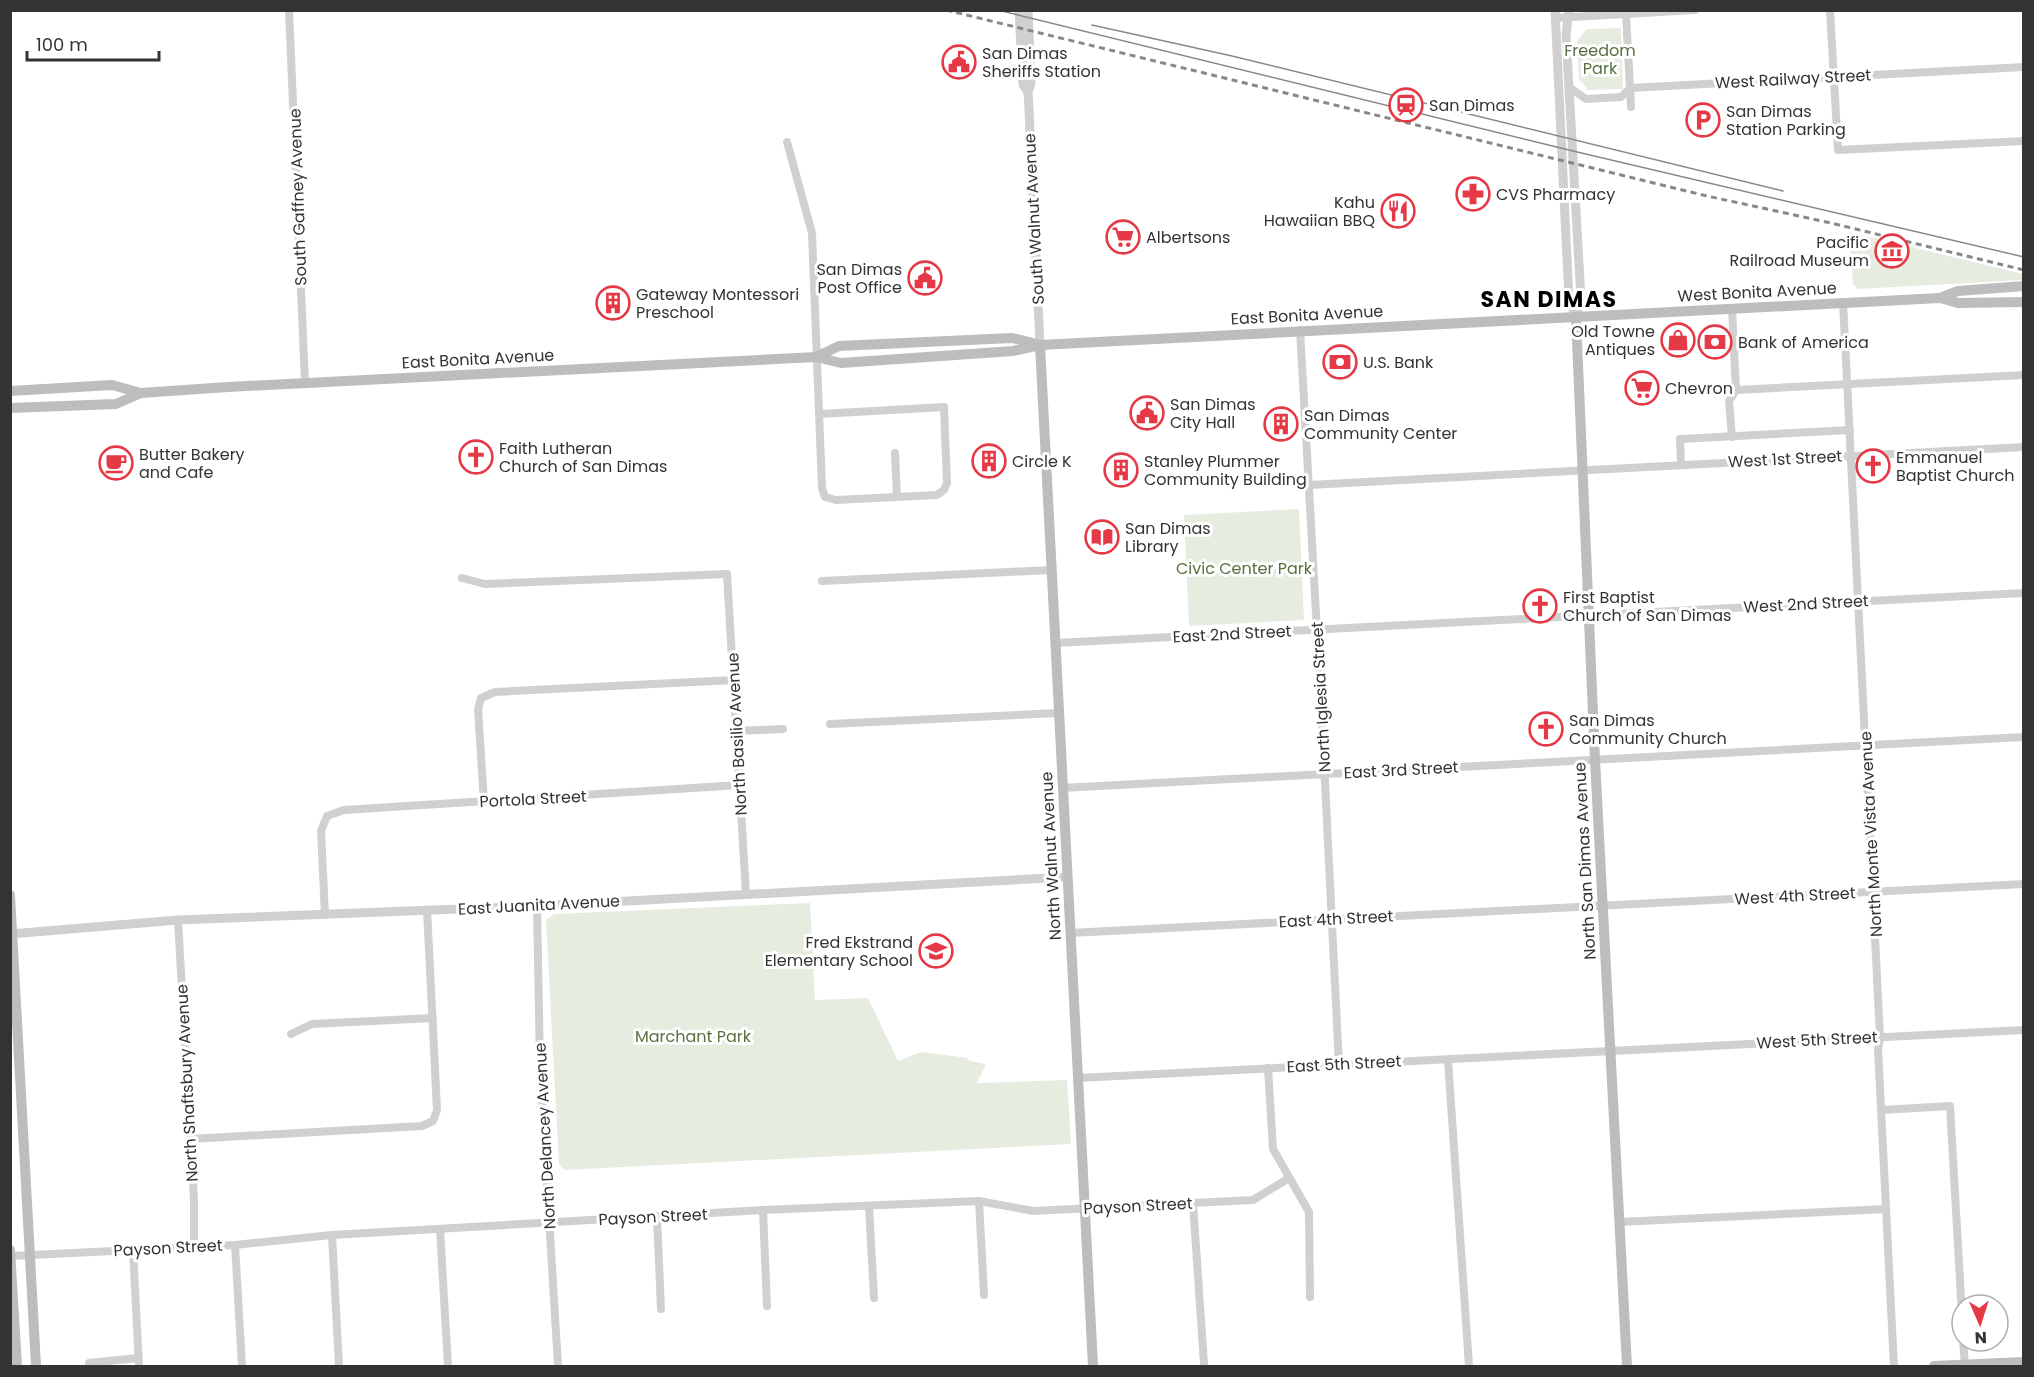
<svg xmlns="http://www.w3.org/2000/svg" width="2034" height="1377" viewBox="0 0 2034 1377" font-family="Poppins,sans-serif">
	<style>
		.green { fill: #e6ecdf }
		.lines { fill: none; stroke-linecap: round; stroke-linejoin: round }
		.minor { stroke: #d0d0d0; stroke-width: 8 }
		.tertiary { stroke: #d0d0d0; stroke-width: 9 }
		.secondary { stroke: #bdbdbd; stroke-width: 10 }
		.tram { stroke: #888; stroke-width: 1.5 }
		.rail { stroke: #888; stroke-width: 3; stroke-dasharray: 6 4.5; stroke-linecap: butt }
		.labels { text-anchor: middle; dominant-baseline: central; stroke-width: 6; stroke-linejoin: round; paint-order: stroke }
		.park-label { font-size: 16px; fill: #56703f; stroke: #fff }
		.poi-label { font-size: 16px; fill: #333; stroke: #fff; text-anchor: start }
		.street-label { font-size: 16px; fill: #333; stroke: #fff }
		.district-label { font-size: 22px; font-weight: bold; letter-spacing: 1.5px; fill: #000; stroke: #fff }
	</style>
	<rect width="100%" height="100%" fill="#fff"/>
	<g class="green">
		<polygon points="1621,28 1623,89 1587,90 1586,87 1579,79 1577,41 1587,29"/>
		<polygon points="1849,232 2023,274 2023,280 1858,289 1853,284"/>
		<polygon points="1299,509 1304,620 1189,626 1184,515"/>
		<polygon points="810,903 815,1000 868,998 898,1061 921,1052 968,1058 969,1061 986,1064 977,1083 1067,1080 1071,1144 565,1170 559,1165 546,920 554,914"/>
	</g>
	<g class="lines">
		<g class="minor">
			<polyline points="289,10 305,383"/>
			<polyline points="1830,10 1838,150 2024,141"/>
			<polyline points="1626,14 1631,107"/>
			<polyline points="1555,18 1695,10"/>
			<polyline points="1570,88 1586,99 1621,97 1630,88 2024,67"/>
			<polyline points="787,142 812,233 822,488 825,497 836,500 937,495 944,490 947,483 944,407 820,414"/>
			<polyline points="1843,302 1880,1037 1878,1050 1894,1366"/>
			<polyline points="1300,330 1321,702 1339,1065"/>
			<polyline points="1736,390 2024,375"/>
			<polyline points="1732,437 1729,401 1736,390 1732,308"/>
			<polyline points="895,453 897,497"/>
			<polyline points="1681,464 1680,439 1850,430"/>
			<polyline points="1309,485 2024,447"/>
			<polyline points="462,578 485,584 727,574 746,895"/>
			<polyline points="822,581 1051,570"/>
			<polyline points="1055,643 2024,593"/>
			<polyline points="830,724 1058,713"/>
			<polyline points="737,731 783,729"/>
			<polyline points="1062,788 2024,737"/>
			<polyline points="484,802 478,709 481,698 495,692 734,680"/>
			<polyline points="537,906 540,1066 558,1366"/>
			<polyline points="325,915 321,831 327,816 344,810 740,785"/>
			<polyline points="178,920 194,1201 194,1246"/>
			<polyline points="1070,933 2024,884"/>
			<polyline points="291,1034 312,1024 433,1018"/>
			<polyline points="1448,1060 1469,1366"/>
			<polyline points="1268,1068 1273,1149 1309,1212 1310,1297"/>
			<polyline points="1078,1078 2024,1030"/>
			<polyline points="1882,1110 1950,1106 1962,1316"/>
			<polyline points="190,1139 422,1126 433,1121 437,1110 427,910"/>
			<polyline points="979,1201 984,1295"/>
			<polyline points="1193,1203 1204,1364"/>
			<polyline points="869,1206 874,1298"/>
			<polyline points="763,1210 767,1306"/>
			<polyline points="657,1217 661,1309"/>
			<polyline points="1619,1222 1886,1209"/>
			<polyline points="440,1229 448,1366"/>
			<polyline points="332,1235 339,1366"/>
			<polyline points="235,1245 242,1366"/>
			<polyline points="133,1250 139,1366"/>
			<polyline points="11,1256 235,1245 332,1235 763,1210 979,1201 1033,1211 1253,1200 1289,1178"/>
			<polyline points="1963,1341 1965,1365"/>
			<polyline points="89,1363 138,1358"/>
		</g>
		<g class="tertiary">
			<polyline points="1019,10 1023,85 1028,92"/>
			<polyline points="1028,10 1031,84 1028,92 1029,110 1040,345"/>
			<polyline points="1555,10 1569,300 1576,317"/>
			<polyline points="1569,10 1566,35 1581,299 1576,317"/>
			<polyline points="10,934 178,920 537,906 1067,877"/>
		</g>
		<g class="secondary">
			<polyline points="1940,298 1958,291 2024,286"/>
			<polyline points="1576,317 1595,760 1627,1366"/>
			<polyline points="1040,345 1093,1366"/>
			<polyline points="816,357 839,346 1012,338 1037,344"/>
			<polyline points="10,391 112,385 141,393"/>
			<polyline points="10,408 116,404 141,393 228,387 816,357 841,363 1013,351 1040,345 1940,298 1958,303 2024,302"/>
			<polyline points="10,895 36,1366"/>
			<polyline points="10,1250 17,1366"/>
			<polyline points="1934,1366 2024,1362"/>
		</g>
		<g class="tram">
			<polyline points="998,10 1573,151 2024,257"/>
			<polyline points="1092,25 1232,56 1783,191"/>
		</g>
		<polyline class="rail" points="946,10 1707,196 1831,223 2024,270"/>
	</g>
	<defs>
		<symbol id="civic-ring" viewBox="-11 -11 22 22"><circle r="9.5" fill="#fff" stroke="#e63946" stroke-width="1.5"/><path d="M-.6-6.5H3V-4.5H.6V-3L4-1V1h2V6H-6V1h2V-1L-.6-3ZM-1.2 2.5V6h2.4V2.5Z" fill="#e63946"/></symbol>
		<symbol id="station-ring" viewBox="-11 -11 22 22"><circle r="9.5" fill="#fff" stroke="#e63946" stroke-width="1.5"/><path d="M-3-6H3Q5-6 5-4V2Q5 4 3 4L4.5 6H3L1.5 4h-3L-3 6H-4.5L-3 4Q-5 4-5 2V-4Q-5-6-3-6ZM-3.5-4v3h7v-3ZM-3.5 1v1.5H-2V1ZM2 1v1.5H3.5V1Z" fill="#e63946"/></symbol>
		<symbol id="parking-ring" viewBox="-11 -11 22 22"><circle r="9.5" fill="#fff" stroke="#e63946" stroke-width="1.5"/><path d="M-3.5-5.5H1a3.5 3.5 0 0 1 0 7H-1V5.5H-3.5ZM-1-3.4V-.6H.8a1.4 1.4 0 0 0 0-2.8Z" fill="#e63946"/></symbol>
		<symbol id="pharmacy-ring" viewBox="-11 -11 22 22"><circle r="9.5" fill="#fff" stroke="#e63946" stroke-width="1.5"/><path d="M-2-6h4v4h4v4h-4v4h-4v-4h-4v-4h4Z" fill="#e63946"/></symbol>
		<symbol id="restaurant-ring" viewBox="-11 -11 22 22"><circle r="9.5" fill="#fff" stroke="#e63946" stroke-width="1.5"/><path d="M-5-6h1v4h1v-4h1v4h1v-4h1v5L-1.5 .5V6h-2V.5L-5-1ZM5-6V6H3V1.5H1.5Q1.5-4 5-6Z" fill="#e63946"/></symbol>
		<symbol id="supermarket-ring" viewBox="-11 -11 22 22"><circle r="9.5" fill="#fff" stroke="#e63946" stroke-width="1.5"/><path d="M-6-5.5h2.5l.6 2H6L4.5 2H-2.5L-4.4-4H-6ZM-1.5 3.2a1.3 1.3 0 1 0 .1 0ZM3 3.2a1.3 1.3 0 1 0 .1 0Z" fill="#e63946"/></symbol>
		<symbol id="museum-ring" viewBox="-11 -11 22 22"><circle r="9.5" fill="#fff" stroke="#e63946" stroke-width="1.5"/><path d="M0-6L6-3V-2H-6V-3ZM-5-1h2V3h-2ZM-1-1h2V3h-2ZM3-1h2V3H3ZM-6 4H6V6H-6Z" fill="#e63946"/></symbol>
		<symbol id="building-ring" viewBox="-11 -11 22 22"><circle r="9.5" fill="#fff" stroke="#e63946" stroke-width="1.5"/><path d="M-4-6H4V6H1V3H-1V6H-4ZM-2.5-4.3h1.7v1.8h-1.7ZM.8-4.3h1.7v1.8H.8ZM-2.5-1h1.7V.8h-1.7ZM.8-1h1.7V.8H.8Z" fill="#e63946"/></symbol>
		<symbol id="shop-ring" viewBox="-11 -11 22 22"><circle r="9.5" fill="#fff" stroke="#e63946" stroke-width="1.5"/><path d="M-5-2.5h2.3a2.7 3.5 0 0 1 5.4 0H5L5.5 6h-11ZM-1.5-2.5h3a1.5 2.3 0 0 0-3 0Z" fill="#e63946"/></symbol>
		<symbol id="bank-ring" viewBox="-11 -11 22 22"><circle r="9.5" fill="#fff" stroke="#e63946" stroke-width="1.5"/><path d="M-6-4H6V4H-6ZM0-2.3a2.3 2.3 0 1 0 0 4.6a2.3 2.3 0 1 0 0-4.6Z" fill="#e63946"/></symbol>
		<symbol id="church-ring" viewBox="-11 -11 22 22"><circle r="9.5" fill="#fff" stroke="#e63946" stroke-width="1.5"/><path d="M-1.2-6h2.4v3.5h3.3v2.4h-3.3V6h-2.4V-.1h-3.3v-2.4h3.3Z" fill="#e63946"/></symbol>
		<symbol id="cafe-ring" viewBox="-11 -11 22 22"><circle r="9.5" fill="#fff" stroke="#e63946" stroke-width="1.5"/><path d="M-5.5-4.5H6V0H3Q3 3.5 0 3.5H-2.5Q-5.5 3.5-5.5 0ZM3-3.2v2h1.7v-2ZM-6 4.5H4V6H-6Z" fill="#e63946"/></symbol>
		<symbol id="library-ring" viewBox="-11 -11 22 22"><circle r="9.5" fill="#fff" stroke="#e63946" stroke-width="1.5"/><path d="M-6-4Q-3-5.5-.7-3.5V5Q-3 3-6 4ZM6-4Q3-5.5 .7-3.5V5Q3 3 6 4Z" fill="#e63946"/></symbol>
		<symbol id="school-ring" viewBox="-11 -11 22 22"><circle r="9.5" fill="#fff" stroke="#e63946" stroke-width="1.5"/><path d="M0-5L7-2L0 1L-7-2ZM-4 1L0 2.5L4 1V4Q0 6-4 4Z" fill="#e63946"/></symbol>
	</defs>
	<g fill-rule="evenodd">
		<use href="#civic-ring" x="940" y="43" width="38" height="38"/>
		<use href="#station-ring" x="1387" y="86" width="38" height="38"/>
		<use href="#parking-ring" x="1684" y="101" width="38" height="38"/>
		<use href="#pharmacy-ring" x="1454" y="175" width="38" height="38"/>
		<use href="#restaurant-ring" x="1379" y="192" width="38" height="38"/>
		<use href="#supermarket-ring" x="1104" y="218" width="38" height="38"/>
		<use href="#museum-ring" x="1873" y="232" width="38" height="38"/>
		<use href="#civic-ring" x="906" y="259" width="38" height="38"/>
		<use href="#building-ring" x="594" y="284" width="38" height="38"/>
		<use href="#shop-ring" x="1659" y="321" width="38" height="38"/>
		<use href="#bank-ring" x="1696" y="323" width="38" height="38"/>
		<use href="#bank-ring" x="1321" y="343" width="38" height="38"/>
		<use href="#supermarket-ring" x="1623" y="369" width="38" height="38"/>
		<use href="#civic-ring" x="1128" y="394" width="38" height="38"/>
		<use href="#building-ring" x="1262" y="405" width="38" height="38"/>
		<use href="#church-ring" x="457" y="438" width="38" height="38"/>
		<use href="#building-ring" x="970" y="442" width="38" height="38"/>
		<use href="#cafe-ring" x="97" y="444" width="38" height="38"/>
		<use href="#church-ring" x="1854" y="447" width="38" height="38"/>
		<use href="#building-ring" x="1102" y="451" width="38" height="38"/>
		<use href="#library-ring" x="1083" y="518" width="38" height="38"/>
		<use href="#church-ring" x="1521" y="587" width="38" height="38"/>
		<use href="#church-ring" x="1527" y="710" width="38" height="38"/>
		<use href="#school-ring" x="917" y="932" width="38" height="38"/>
	</g>
	<g class="labels">
		<g class="park-label">
			<text x="1600" y="50">Freedom<tspan x="1600" dy="18">Park</tspan></text>
			<text x="1244" y="568">Civic Center Park</text>
			<text x="693" y="1036">Marchant Park</text>
		</g>
		<g class="poi-label">
			<text x="982" y="53">San Dimas<tspan x="982" dy="18">Sheriffs Station</tspan></text>
			<text x="1429" y="105">San Dimas</text>
			<text x="1726" y="111">San Dimas<tspan x="1726" dy="18">Station Parking</tspan></text>
			<text x="1496" y="194">CVS Pharmacy</text>
			<text x="1375" y="202" text-anchor="end">Kahu<tspan x="1375" dy="18">Hawaiian BBQ</tspan></text>
			<text x="1146" y="237">Albertsons</text>
			<text x="1869" y="242" text-anchor="end">Pacific<tspan x="1869" dy="18">Railroad Museum</tspan></text>
			<text x="902" y="269" text-anchor="end">San Dimas<tspan x="902" dy="18">Post Office</tspan></text>
			<text x="636" y="294">Gateway Montessori<tspan x="636" dy="18">Preschool</tspan></text>
			<text x="1655" y="331" text-anchor="end">Old Towne<tspan x="1655" dy="18">Antiques</tspan></text>
			<text x="1738" y="342">Bank of America</text>
			<text x="1363" y="362">U.S. Bank</text>
			<text x="1665" y="388">Chevron</text>
			<text x="1170" y="404">San Dimas<tspan x="1170" dy="18">City Hall</tspan></text>
			<text x="1304" y="415">San Dimas<tspan x="1304" dy="18">Community Center</tspan></text>
			<text x="499" y="448">Faith Lutheran<tspan x="499" dy="18">Church of San Dimas</tspan></text>
			<text x="139" y="454">Butter Bakery<tspan x="139" dy="18">and Cafe</tspan></text>
			<text x="1896" y="457">Emmanuel<tspan x="1896" dy="18">Baptist Church</tspan></text>
			<text x="1012" y="461">Circle K</text>
			<text x="1144" y="461">Stanley Plummer<tspan x="1144" dy="18">Community Building</tspan></text>
			<text x="1125" y="528">San Dimas<tspan x="1125" dy="18">Library</tspan></text>
			<text x="1563" y="597">First Baptist<tspan x="1563" dy="18">Church of San Dimas</tspan></text>
			<text x="1569" y="720">San Dimas<tspan x="1569" dy="18">Community Church</tspan></text>
			<text x="913" y="942" text-anchor="end">Fred Ekstrand<tspan x="913" dy="18">Elementary School</tspan></text>
		</g>
		<g class="street-label">
			<text transform="translate(1793 79) rotate(-3)">West Railway Street</text>
			<text transform="translate(298 197) rotate(-92)">South Gaffney Avenue</text>
			<text transform="translate(1034 219) rotate(-93)">South Walnut Avenue</text>
			<text transform="translate(1757 292) rotate(-3)">West Bonita Avenue</text>
			<text transform="translate(1307 315) rotate(-3)">East Bonita Avenue</text>
			<text transform="translate(478 359) rotate(-3)">East Bonita Avenue</text>
			<text transform="translate(1785 459) rotate(-3)">West 1st Street</text>
			<text transform="translate(1806 604) rotate(-3)">West 2nd Street</text>
			<text transform="translate(1232 634) rotate(-3)">East 2nd Street</text>
			<text transform="translate(1321 697) rotate(-93)">North Iglesia Street</text>
			<text transform="translate(737 734) rotate(-93)">North Basilio Avenue</text>
			<text transform="translate(1401 770) rotate(-3)">East 3rd Street</text>
			<text transform="translate(533 799) rotate(-3)">Portola Street</text>
			<text transform="translate(1871 834) rotate(-93)">North Monte Vista Avenue</text>
			<text transform="translate(1051 856) rotate(-93)">North Walnut Avenue</text>
			<text transform="translate(1585 861) rotate(-93)">North San Dimas Avenue</text>
			<text transform="translate(1795 896) rotate(-3)">West 4th Street</text>
			<text transform="translate(539 905) rotate(-3)">East Juanita Avenue</text>
			<text transform="translate(1336 919) rotate(-3)">East 4th Street</text>
			<text transform="translate(1817 1040) rotate(-3)">West 5th Street</text>
			<text transform="translate(1344 1064) rotate(-3)">East 5th Street</text>
			<text transform="translate(187 1083) rotate(-93)">North Shaftsbury Avenue</text>
			<text transform="translate(545 1136) rotate(-93)">North Delancey Avenue</text>
			<text transform="translate(1138 1206) rotate(-3)">Payson Street</text>
			<text transform="translate(653 1217) rotate(-3)">Payson Street</text>
			<text transform="translate(168 1248) rotate(-3)">Payson Street</text>
		</g>
		<g class="district-label">
			<text x="1549" y="299">SAN DIMAS</text>
		</g>
	</g>
	<rect width="2034" height="1377" fill="none" stroke="#333333" stroke-width="24"/>
	<g transform="translate(1980 1323) rotate(177)"><circle r="28" fill="#ffffff" stroke="#adadad" stroke-width="1.5"/>
	<path d="M0-4.5L10 22L0 15L-10 22Z" fill="#e63946"/>
	<text y="-9" font-size="16" font-weight="bold" text-anchor="middle" fill="#333333">N</text>
	</g>
	<path d="M27 51v9h132v-9" fill="none" stroke="#333333" stroke-width="3"/>
	<text x="36" y="51" font-size="18" fill="#333333" stroke="#ffffff" stroke-width="4.5" paint-order="stroke">100 m</text>
</svg>
